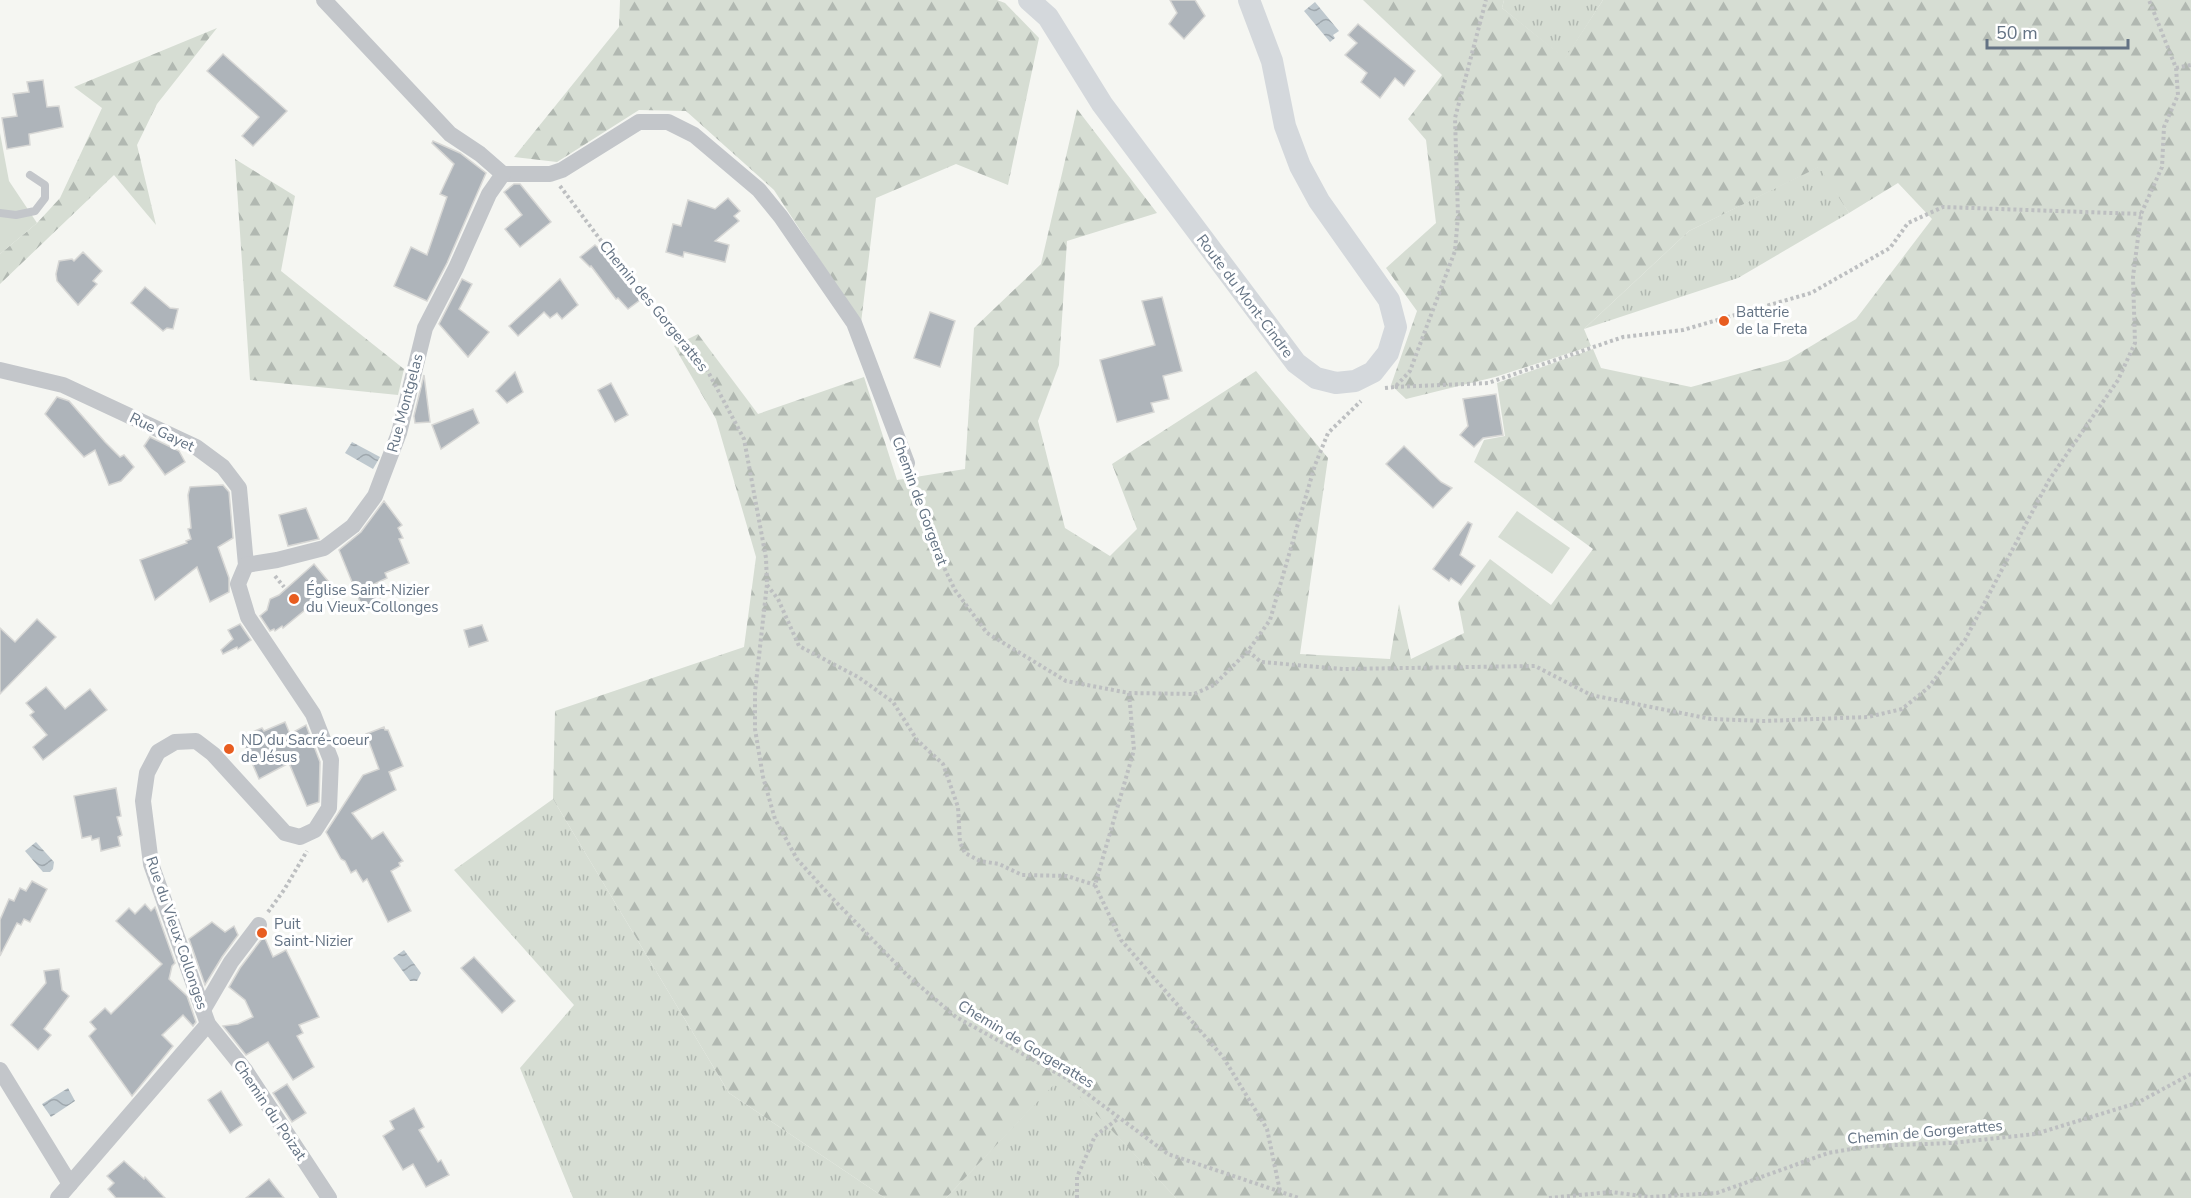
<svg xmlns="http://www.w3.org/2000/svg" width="2191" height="1198" viewBox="0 0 2191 1198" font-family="'Nunito Sans',sans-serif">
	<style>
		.grass { fill: url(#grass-tufts) }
		.forest { fill: url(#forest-firs) }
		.garden { fill: #d6ddd3 }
		.water { fill: url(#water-waves) }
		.building { fill: #aeb4ba; stroke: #d7d7d5; stroke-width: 1.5 }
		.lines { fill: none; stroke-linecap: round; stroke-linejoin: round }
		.path { stroke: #bdbfc1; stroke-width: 4; stroke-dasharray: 3 3; stroke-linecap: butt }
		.lane { stroke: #c3c6ca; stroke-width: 8 }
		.street { stroke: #c3c6ca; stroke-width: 16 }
		.secondary { stroke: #d4d8dc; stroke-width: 22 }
		.poi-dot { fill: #e85d20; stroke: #fff; stroke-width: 2 }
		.labels { text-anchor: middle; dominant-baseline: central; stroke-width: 6; stroke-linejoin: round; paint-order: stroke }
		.street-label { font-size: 15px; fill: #647384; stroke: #fff }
		.poi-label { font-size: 15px; fill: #647384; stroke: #fff; text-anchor: start }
	</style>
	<defs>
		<pattern id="grass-tufts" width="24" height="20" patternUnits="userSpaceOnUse" patternTransform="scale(1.5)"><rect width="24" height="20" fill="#d6ddd3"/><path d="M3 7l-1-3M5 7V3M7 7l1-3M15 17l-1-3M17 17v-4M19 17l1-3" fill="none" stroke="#b1b8b1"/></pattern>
		<pattern id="forest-firs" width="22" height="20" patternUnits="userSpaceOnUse" patternTransform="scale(1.5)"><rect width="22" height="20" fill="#d6ddd3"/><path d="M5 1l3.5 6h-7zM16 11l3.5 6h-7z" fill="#b1b8b1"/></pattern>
		<pattern id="water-waves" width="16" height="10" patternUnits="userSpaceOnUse" patternTransform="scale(1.5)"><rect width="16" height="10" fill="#bec8ce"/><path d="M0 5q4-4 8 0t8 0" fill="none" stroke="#9ea7ad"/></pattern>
	</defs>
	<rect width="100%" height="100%" fill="#f5f6f2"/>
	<g class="grass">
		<polygon points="1504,0 1603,0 1565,59 1502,8"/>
		<polygon points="1820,166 1849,213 1738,278 1584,329 1689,231"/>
		<polygon points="553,799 729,1093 885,1198 573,1198 520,1068 574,1005 454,870"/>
		<polygon points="1061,1076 1176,1198 946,1198"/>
	</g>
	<g class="forest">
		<polygon points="620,0 997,0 1005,3 1039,38 1008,185 956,164 876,198 861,323 774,190 686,111 639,110 557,162 514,157 619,27"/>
		<polygon points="1363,0 1504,0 1502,8 1565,58 1603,0 2191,0 2191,1198 1176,1198 1061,1077 946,1198 885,1198 729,1093 553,799 555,711 744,647 756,557 716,419 674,346 698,334 758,414 864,377 897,480 965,469 974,328 1041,264 1077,109 1157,213 1067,241 1059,365 1038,421 1065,528 1110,556 1137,529 1112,464 1256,371 1328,458 1300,654 1390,659 1399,604 1411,659 1464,633 1458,602 1490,559 1551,605 1593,549 1474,462 1484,440 1505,436 1497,383 1593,349 1601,368 1691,387 1788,360 1856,319 1932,219 1898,183 1849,213 1819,167 1689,231 1584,329 1591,346 1495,377 1406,399 1391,385 1417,311 1386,268 1436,223 1426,140 1408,119 1442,75"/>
		<polygon points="217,28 157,104 137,145 156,225 114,175 0,284 0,254 37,223 60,198 102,108 74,87"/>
		<polygon points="235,159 295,196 281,271 404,369 398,395 250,380"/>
	</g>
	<g class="garden">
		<polygon points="0,133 9,181 37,223 0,254"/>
		<polygon points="1517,511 1570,548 1552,574 1498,537"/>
	</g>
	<g class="water">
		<polygon points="1315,2 1339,31 1333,35 1335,38 1330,42 1304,11"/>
		<polygon points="352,442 380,457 373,469 345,453"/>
		<polygon points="36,842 54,862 53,869 50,872 43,872 25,851"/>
		<polygon points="404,950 421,973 417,981 410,981 393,958"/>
		<polygon points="68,1088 75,1101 51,1117 42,1104"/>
	</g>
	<g class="building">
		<polygon points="1170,0 1195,0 1205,16 1184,39 1169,24 1177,13"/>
		<polygon points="1358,24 1415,71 1404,86 1395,78 1380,98 1361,82 1367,73 1345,55 1357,43 1348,35"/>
		<polygon points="223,54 287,111 253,146 242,136 259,117 207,71"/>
		<polygon points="43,80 47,107 59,106 63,127 29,134 30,145 7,149 2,118 17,116 13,94 29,92 27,82"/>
		<polygon points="433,141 460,153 486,173 447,263 427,301 394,286 411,247 427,255 447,197 440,194 454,164 432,143"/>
		<polygon points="514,184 520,184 551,222 520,247 505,229 522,215 504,192"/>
		<polygon points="728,198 740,211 734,216 739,221 715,241 729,245 725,262 684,252 683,257 666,252 673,224 681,226 688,200 715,209"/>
		<polygon points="595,245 605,254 640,300 628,309 618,298 616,299 591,266 590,267 580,257"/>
		<polygon points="83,252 102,271 93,281 97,284 78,305 57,281 56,274 59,261 72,259 74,261"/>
		<polygon points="462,279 472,284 459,309 489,332 468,357 439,324"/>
		<polygon points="560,279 578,305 562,319 557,313 550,318 544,312 518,336 509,326"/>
		<polygon points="145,287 170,308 178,309 173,329 167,328 163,331 131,303"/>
		<polygon points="1162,297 1182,371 1163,376 1169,399 1151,403 1154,412 1117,422 1100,360 1155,345 1142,301"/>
		<polygon points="930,312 955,321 940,367 914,358"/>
		<polygon points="515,372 523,392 507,403 496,391"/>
		<polygon points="424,375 430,422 415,423 414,416"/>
		<polygon points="611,383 628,415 615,422 598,390"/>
		<polygon points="1496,394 1503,435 1483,438 1474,447 1460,435 1468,426 1463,399"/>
		<polygon points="57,397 69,401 105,442 120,457 124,455 134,467 121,481 109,485 95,450 84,457 45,414"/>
		<polygon points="473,409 479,423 441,449 432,425"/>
		<polygon points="150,437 179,451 185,462 165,475 144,446"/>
		<polygon points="1404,446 1441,482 1452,488 1433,508 1386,464"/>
		<polygon points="223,485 229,492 233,538 218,547 229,578 229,592 210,602 197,567 155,600 140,560 187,543 186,541 191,539 188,529 191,528 188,495 190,487"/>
		<polygon points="384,501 402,525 398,528 403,538 399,539 409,563 385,573 387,578 372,585 380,598 363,609 339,550 361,532"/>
		<polygon points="306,508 319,539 288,546 279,515"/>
		<polygon points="1468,522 1472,524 1460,555 1475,566 1461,585 1451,578 1449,581 1433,569"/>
		<polygon points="314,564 333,587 283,628 282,626 275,631 274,629 270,631 260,616 267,610 270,599 279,595"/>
		<polygon points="37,619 56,637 0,694 0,628 15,642"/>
		<polygon points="240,624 251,640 238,649 237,647 223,654 221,650 233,639 228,630"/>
		<polygon points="482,625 488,641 469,647 464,630"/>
		<polygon points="46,687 65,709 90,689 107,710 43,760 33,747 47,735 30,715 34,712 26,703"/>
		<polygon points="285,722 290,734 306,725 320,762 319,802 307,806 289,763 259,779 241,737 262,728 264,731"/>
		<polygon points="384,727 385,730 388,730 403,766 389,772 396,790 352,813 372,839 383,832 403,861 399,863 400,866 391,871 411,911 388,922 367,879 363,882 356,870 351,873 345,861 341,859 326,832 363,775 379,769 366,734"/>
		<polygon points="116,788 121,816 117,817 122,835 118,837 120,846 101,851 99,838 92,840 91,836 82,838 74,796"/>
		<polygon points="32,881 47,889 30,922 24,919 21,925 17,923 0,956 0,920 9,899 14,901 20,888 26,891"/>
		<polygon points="145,904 151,911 155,907 175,963 172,966 169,979 187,996 196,1022 193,1026 183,1015 162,1035 173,1046 132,1096 89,1036 96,1029 90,1022 105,1008 111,1014 162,964 116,921 129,908 135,914"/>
		<polygon points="212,922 225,932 234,926 238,935 222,957 205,985 189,939"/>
		<polygon points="264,936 273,957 286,950 319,1017 299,1025 303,1033 297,1036 314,1067 293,1080 268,1042 246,1055 223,1026 238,1024 253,1017 245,1000 229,987 240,968"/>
		<polygon points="474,957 515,1001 502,1013 461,968"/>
		<polygon points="59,969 62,990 69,996 44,1029 51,1035 38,1050 11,1025 46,983 44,971"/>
		<polygon points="287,1084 306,1113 292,1122 273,1093"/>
		<polygon points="221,1091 242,1125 230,1133 208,1100"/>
		<polygon points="414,1108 424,1127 419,1130 438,1162 441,1160 449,1175 426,1187 413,1164 403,1170 383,1136 394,1129 390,1121"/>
		<polygon points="124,1161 144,1179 145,1177 165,1198 116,1198 108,1189 114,1183 107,1176"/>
		<polygon points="269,1179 284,1198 246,1198"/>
	</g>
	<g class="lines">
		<g class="path">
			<polyline points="2176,68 2191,65"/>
			<polyline points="560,186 641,294 705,366 744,439 766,558 767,584 755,692 755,729 763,777 775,819 797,859 832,898 908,976 956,1017 1066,1078 1168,1154 1299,1198"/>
			<polyline points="1395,387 1488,383 1623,337 1683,330 1811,293 1890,248 1908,223 1943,207 2141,214"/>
			<polyline points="1385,388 1395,387 1410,371 1455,251 1458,216 1455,118 1486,0"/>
			<polyline points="912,478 934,547 955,590 987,633 1066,681 1129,693 1194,694 1214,685 1248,651 1270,620 1315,465 1328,433 1361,401"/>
			<polyline points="275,576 284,587"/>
			<polyline points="767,585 778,599 799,646 858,677 893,702 917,740 943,764 958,807 960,843 965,853 980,861 999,864 1022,875 1067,876 1095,885"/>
			<polyline points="1248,651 1261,662 1343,669 1535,666 1591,695 1711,719 1764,721 1868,717 1902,709 1928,688 1965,640 2049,480 2118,380 2135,343 2133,277 2141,214 2162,167 2164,127 2178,95 2176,68 2149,0"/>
			<polyline points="1129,693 1134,750 1095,885 1121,940 1223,1057 1267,1129 1280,1191"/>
			<polyline points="268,912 284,890 307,851"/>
			<polyline points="1077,1198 1077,1177 1095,1136 1119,1118"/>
			<polyline points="1549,1198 1611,1192 1650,1197 1717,1193 1828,1153 1870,1146 1952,1143 2035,1134 2137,1103 2191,1074"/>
		</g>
		<polyline class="lane" points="0,213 16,215 35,211 45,198 45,185 30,175"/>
		<g class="street">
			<polyline points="324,0 450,134 480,154 503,174 550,174 562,170 639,122 668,122 694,135 759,190 781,217 854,323 907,463"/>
			<polyline points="0,370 63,385 196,447 223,467 239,488 246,565 238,584 248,617 313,714 331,760 329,808 315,830 300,837 285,833 213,754 196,741 175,742 158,752 147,773 143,801 151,864 208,1024 245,1070 329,1198"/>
			<polyline points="246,565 277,560 324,548 353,526 375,496 399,433 425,328 456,268 489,194 503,174"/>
			<polyline points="203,1010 231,962 259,925"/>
			<polyline points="0,1070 70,1184"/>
			<polyline points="58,1198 208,1024"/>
		</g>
		<polyline class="secondary" points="1029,0 1048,17 1102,104 1296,363 1316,378 1336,383 1355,381 1373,372 1388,353 1396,327 1389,300 1319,201 1300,166 1285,126 1272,61 1249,0"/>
	</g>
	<g class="poi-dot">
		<circle cx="1724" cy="321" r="6"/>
		<circle cx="294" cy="599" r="6"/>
		<circle cx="229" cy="749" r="6"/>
		<circle cx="262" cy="933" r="6"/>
	</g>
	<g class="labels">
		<g class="street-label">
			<text transform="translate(1245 296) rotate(53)">Route du Mont-Cindre</text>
			<text transform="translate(654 306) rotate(51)">Chemin des Gorgerattes</text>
			<text transform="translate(405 403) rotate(-75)">Rue Montgelas</text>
			<text transform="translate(162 432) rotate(26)">Rue Gayet</text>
			<text transform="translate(920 501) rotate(70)">Chemin de Gorgerat</text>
			<text transform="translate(177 933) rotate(71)">Rue du Vieux Collonges</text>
			<text transform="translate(1026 1044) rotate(31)">Chemin de Gorgerattes</text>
			<text transform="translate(270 1110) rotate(56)">Chemin du Poizat</text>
			<text transform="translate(1925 1132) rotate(-5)">Chemin de Gorgerattes</text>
		</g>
		<g class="poi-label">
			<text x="1736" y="312">Batterie<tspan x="1736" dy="17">de la Freta</tspan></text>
			<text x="306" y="590">Église Saint-Nizier<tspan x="306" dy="17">du Vieux-Collonges</tspan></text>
			<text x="241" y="740">ND du Sacré-coeur<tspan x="241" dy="17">de Jésus</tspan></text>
			<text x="274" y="924">Puit<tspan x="274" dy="17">Saint-Nizier</tspan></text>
		</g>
	</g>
	<path d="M1987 39v9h141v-9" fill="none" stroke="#647384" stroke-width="3"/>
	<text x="1996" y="39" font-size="18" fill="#647384" stroke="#ffffff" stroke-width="4.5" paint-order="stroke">50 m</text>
</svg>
